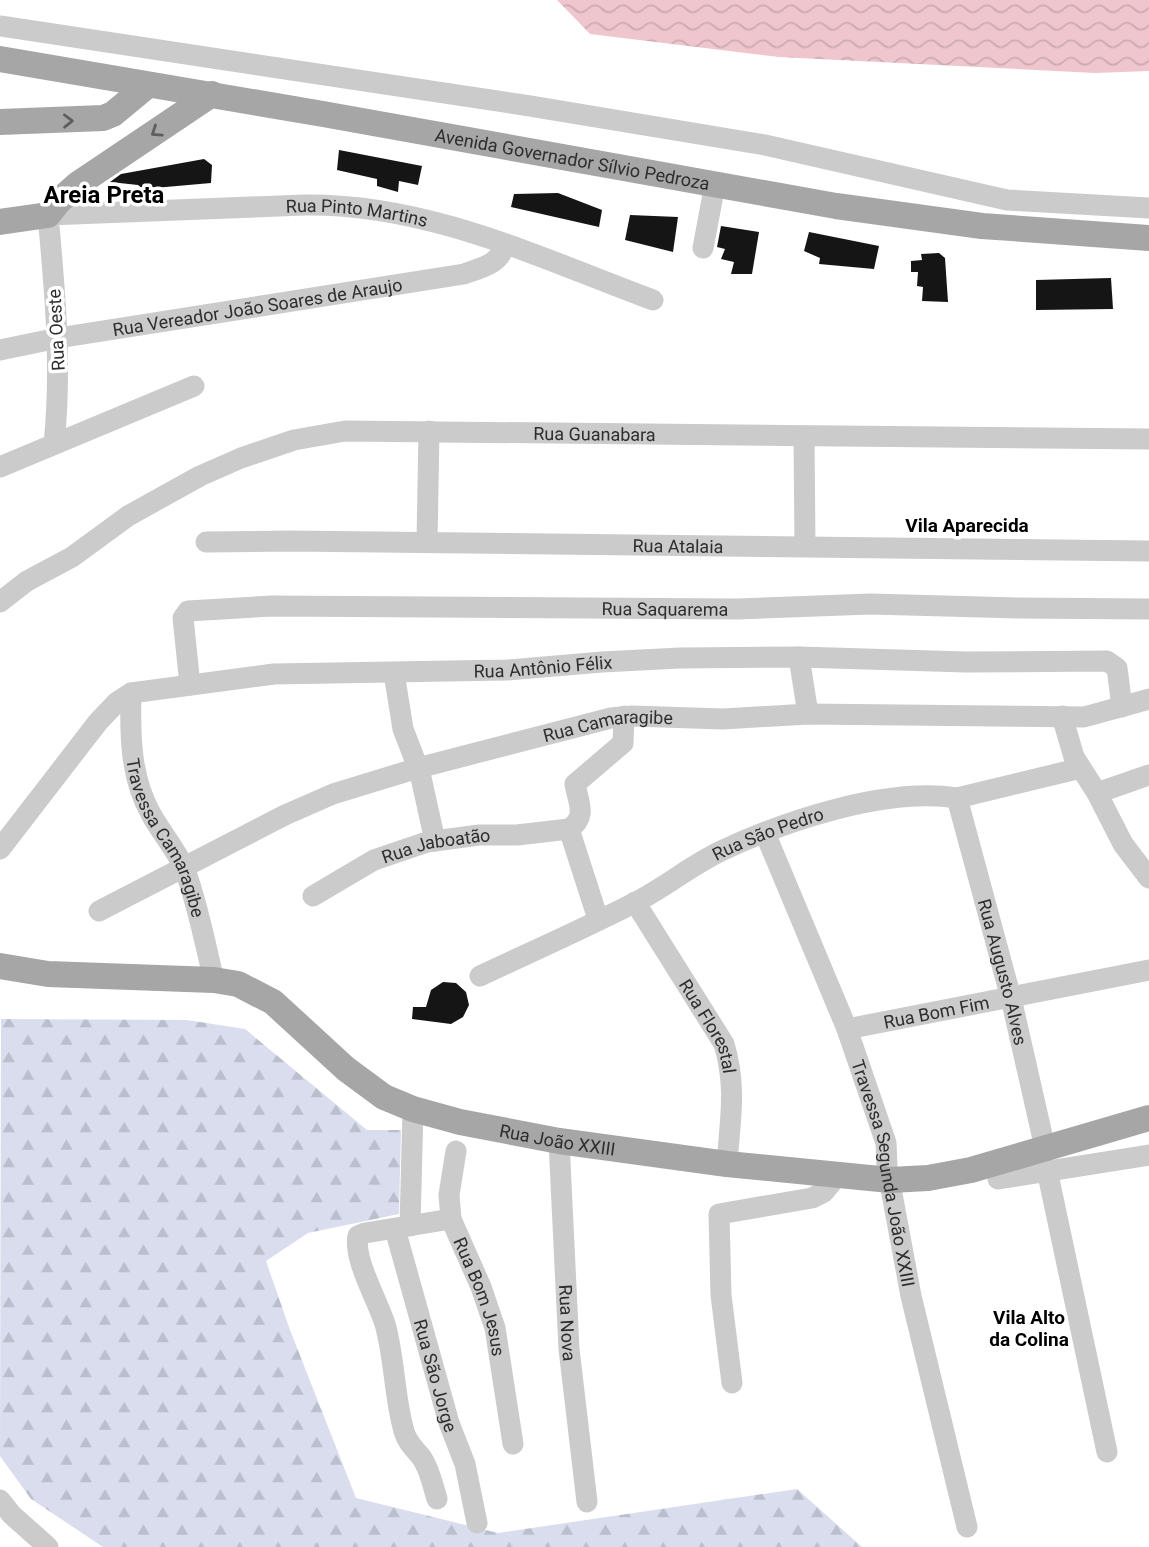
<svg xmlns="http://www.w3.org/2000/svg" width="1149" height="1547" viewBox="0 0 1149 1547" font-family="Roboto,sans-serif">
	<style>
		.forest { fill: url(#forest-firs) }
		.water { fill: url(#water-waves) }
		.building { fill: #151515 }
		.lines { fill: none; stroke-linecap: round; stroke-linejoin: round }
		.minor { stroke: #cbcbcb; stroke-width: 21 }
		.major { stroke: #a6a6a6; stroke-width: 26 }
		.oneway { stroke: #5e5e5e }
		.labels { text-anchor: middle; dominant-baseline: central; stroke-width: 7; stroke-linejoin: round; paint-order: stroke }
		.street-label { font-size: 18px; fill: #2e2e2e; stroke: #fff }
		.neighbourhood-label { font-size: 19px; font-weight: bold; fill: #000; stroke: #fff }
		.district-label { font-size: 24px; font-weight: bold; fill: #000; stroke: #fff }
	</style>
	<defs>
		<pattern id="forest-firs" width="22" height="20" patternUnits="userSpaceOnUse" patternTransform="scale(1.75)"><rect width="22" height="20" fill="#dadded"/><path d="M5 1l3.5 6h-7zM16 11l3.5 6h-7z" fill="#bbbecc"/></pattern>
		<pattern id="water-waves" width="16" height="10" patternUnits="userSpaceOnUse" patternTransform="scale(1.75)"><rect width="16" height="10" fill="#efc5ce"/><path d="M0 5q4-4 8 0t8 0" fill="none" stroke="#cdaab1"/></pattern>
	</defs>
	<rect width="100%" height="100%" fill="#fff"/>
	<polygon class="forest" points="1,1019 187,1020 245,1029 367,1130 401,1130 399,1214 308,1233 266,1261 290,1330 356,1498 498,1533 797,1489 862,1547 103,1547 31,1499 0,1456"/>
	<polygon class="water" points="557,0 1149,0 1149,71 1095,73 779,57 590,34"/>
	<g class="building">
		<polygon points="339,150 422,166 418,185 399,181 398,192 377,186 377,179 337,170"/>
		<polygon points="204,159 212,165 211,183 143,189 138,185 110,182 121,174"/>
		<polygon points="558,193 602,210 599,227 511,207 514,194"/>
		<polygon points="630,215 678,217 673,252 625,240"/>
		<polygon points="721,226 759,232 752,274 731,274 734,262 721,259 725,249 717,247"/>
		<polygon points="809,232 879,246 874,269 819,264 820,258 804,251"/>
		<polygon points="939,253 945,258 948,302 922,301 923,287 917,286 918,272 911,272 911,261 922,260 921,254"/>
		<polygon points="1111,278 1113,309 1036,310 1036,280"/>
		<polygon points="443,982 456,983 466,992 469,1005 463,1017 451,1024 412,1019 413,1007 426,1007 431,990"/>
	</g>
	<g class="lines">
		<g class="minor">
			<polyline points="0,26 530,106 765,145 1007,200 1149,208"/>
			<polyline points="703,248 715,184"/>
			<path id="s1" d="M0,350l58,-12 406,-64c16,-6 37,-10 40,-29"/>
			<polyline points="804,436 805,546"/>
			<path id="s2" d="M54,444c8,-77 1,-152 -6,-229l256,-10c123,-2 236,53 349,95"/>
			<polyline points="0,467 194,386"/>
			<path id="s3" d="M206,542l84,-1 859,10"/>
			<polyline points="427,542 429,431"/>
			<path id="s4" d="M0,602l27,-21 45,-24 56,-41 72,-40 41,-18 53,-18 51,-9 804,8"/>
			<polyline points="799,657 808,714"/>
			<polyline points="394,673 403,729 420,773 435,841"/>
			<path id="s5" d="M190,685l-7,-67 5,-7 84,-5 465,3 134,-5 147,4 131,1"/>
			<path id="s6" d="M131,693c-1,41 -1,84 20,121 10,19 26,36 34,56 13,35 20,74 29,110"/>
			<polyline points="1062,716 1074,757 1097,793 1123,844 1149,878"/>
			<polyline points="1097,793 1149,775"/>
			<path id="s7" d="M957,798l54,200 34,150"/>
			<path d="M569,829c19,-12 9,-27 6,-45l48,-41 1,-27"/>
			<polyline points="569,829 598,919"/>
			<path id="s8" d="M765,833l82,196 39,114 1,24 24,129 56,231"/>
			<path id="s9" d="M0,849l98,-127 19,-20 14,-9 143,-19 233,-4 95,-8 78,-4 119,-1 167,5 141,-1 10,7 5,39"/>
			<path id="s10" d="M313,896l61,-36 53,-18 52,-7h38l52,-6"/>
			<path id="s11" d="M635,902l89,142c13,43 6,76 3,120"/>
			<path id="s12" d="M99,911l186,-96 48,-21 85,-26 193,-50 21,-2 91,3 85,-5 276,3 65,-18"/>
			<path id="s13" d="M480,976c51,-24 103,-47 154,-73 30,-15 56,-37 87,-52 64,-30 165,-64 236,-53l124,-30"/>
			<path id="s14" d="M847,1029l302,-59"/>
			<path id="s15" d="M559,1141l10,208 18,153"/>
			<path id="s16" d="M456,1151l-7,44 2,24 30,68 14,41 18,116"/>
			<polyline points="1047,1170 1107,1452"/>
			<polyline points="998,1179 1149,1155"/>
			<polyline points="410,1226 413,1109"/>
			<path id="s17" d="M395,1229l54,194 16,41 12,59"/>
			<polyline points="732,1383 721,1295 719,1214 812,1198 824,1192 837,1176"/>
			<path d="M437,1499c-4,-13 -7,-29 -15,-41 -7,-9 -15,-15 -18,-27 -10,-34 -9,-72 -19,-107 -7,-23 -32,-65 -27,-88l7,-3 86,-14"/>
			<polyline points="0,1500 12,1515 48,1547"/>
		</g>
		<g class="major">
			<path id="s18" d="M0,59l323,55 513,92 146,20 167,12"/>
			<polyline points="0,122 103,118 113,114 148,85"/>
			<polyline points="0,222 48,215 59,201 78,184 212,94"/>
			<path id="s19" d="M0,966l48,8 166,6 24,4 35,18 73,67 38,28 29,12 47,13 99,19 168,23 163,16 38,-2 43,-8 178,-52"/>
		</g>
	</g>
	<defs><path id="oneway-chevron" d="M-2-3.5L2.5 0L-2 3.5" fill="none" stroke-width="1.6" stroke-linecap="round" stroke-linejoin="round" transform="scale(1.75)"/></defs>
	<g class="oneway">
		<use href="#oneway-chevron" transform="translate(68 121) rotate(-1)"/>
		<use href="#oneway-chevron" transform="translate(156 132) rotate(146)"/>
	</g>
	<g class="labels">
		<g class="street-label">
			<text stroke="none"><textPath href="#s18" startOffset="581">Avenida Governador Sílvio Pedroza</textPath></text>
			<text stroke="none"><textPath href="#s2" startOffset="539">Rua Pinto Martins</textPath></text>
			<text stroke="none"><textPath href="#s1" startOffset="261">Rua Vereador João Soares de Araujo</textPath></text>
			<text transform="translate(56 330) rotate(-93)">Rua Oeste</text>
			<text stroke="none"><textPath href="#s4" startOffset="639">Rua Guanabara</textPath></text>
			<text stroke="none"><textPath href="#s3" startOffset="472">Rua Atalaia</textPath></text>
			<text stroke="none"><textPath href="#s5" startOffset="553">Rua Saquarema</textPath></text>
			<text stroke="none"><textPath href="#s9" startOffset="618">Rua Antônio Félix</textPath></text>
			<text stroke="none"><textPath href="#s12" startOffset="546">Rua Camaragibe</textPath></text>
			<text stroke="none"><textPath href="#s13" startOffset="322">Rua São Pedro</textPath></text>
			<text stroke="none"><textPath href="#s6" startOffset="152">Travessa Camaragibe</textPath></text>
			<text stroke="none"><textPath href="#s10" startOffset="135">Rua Jaboatão</textPath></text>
			<text stroke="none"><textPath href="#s7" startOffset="180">Rua Augusto Alves</textPath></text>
			<text stroke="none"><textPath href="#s14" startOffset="91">Rua Bom Fim</textPath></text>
			<text stroke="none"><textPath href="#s11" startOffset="145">Rua Florestal</textPath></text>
			<text stroke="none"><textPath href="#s19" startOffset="604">Rua João XXIII</textPath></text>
			<text stroke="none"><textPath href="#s8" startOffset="362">Travessa Segunda João XXIII</textPath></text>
			<text stroke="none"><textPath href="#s16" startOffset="152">Rua Bom Jesus</textPath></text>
			<text stroke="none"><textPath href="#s15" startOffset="182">Rua Nova</textPath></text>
			<text stroke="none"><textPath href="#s17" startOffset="152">Rua São Jorge</textPath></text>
		</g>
		<g class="neighbourhood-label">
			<text x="967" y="525">Vila Aparecida</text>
			<text x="1029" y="1317">Vila Alto<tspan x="1029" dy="22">da Colina</tspan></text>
		</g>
		<g class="district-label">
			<text x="104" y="195">Areia Preta</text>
		</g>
	</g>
</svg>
